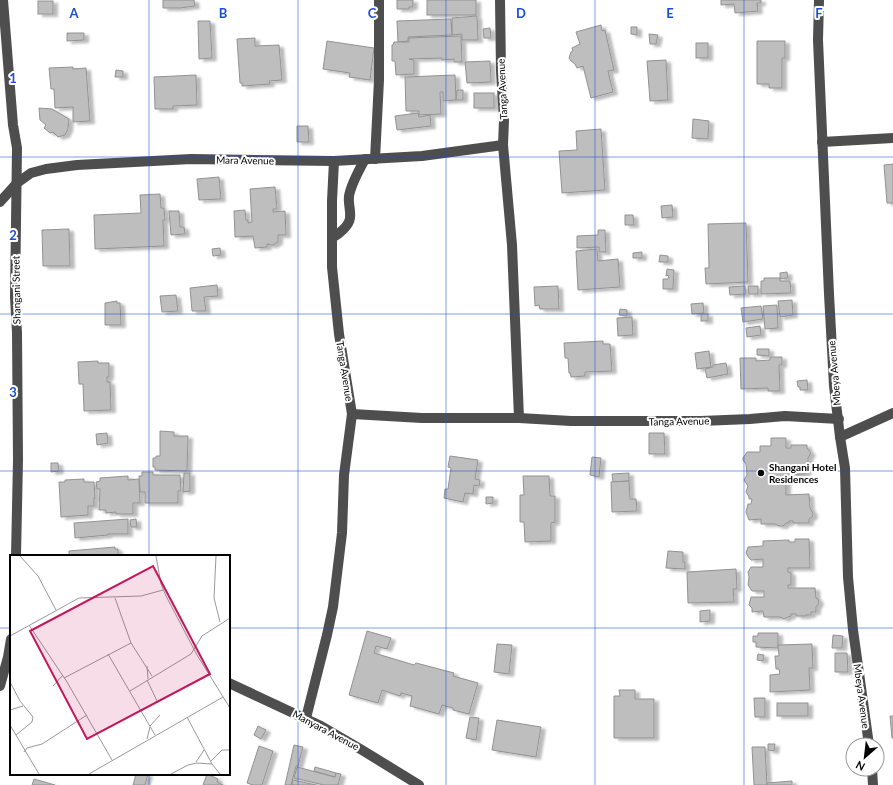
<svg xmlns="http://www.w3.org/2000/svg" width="893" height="785" viewBox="0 0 893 785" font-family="Lato,sans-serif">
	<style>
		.building { fill: #bebebe; stroke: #929292; filter: url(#shadow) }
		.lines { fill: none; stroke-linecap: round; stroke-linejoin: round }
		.minor { stroke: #4e4e4e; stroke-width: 10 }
		.grid { fill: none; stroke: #1d4ed8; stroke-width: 1; stroke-opacity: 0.55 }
		.poi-dot { fill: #000; stroke: #fff; stroke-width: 1.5 }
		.labels { text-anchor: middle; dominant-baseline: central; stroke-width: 4; stroke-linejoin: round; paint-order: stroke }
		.street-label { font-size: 10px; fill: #000; stroke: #fff }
		.poi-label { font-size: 10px; font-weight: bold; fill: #000; stroke: #fff; text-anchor: start }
		.inset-road { fill: none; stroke: #999; stroke-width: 1 }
		.view { fill: #c2185b; fill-opacity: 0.15; stroke: #c2185b; stroke-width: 2 }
		.inset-edge { fill: none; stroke: #000; stroke-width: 2 }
		.grid-label { font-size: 13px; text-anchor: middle; font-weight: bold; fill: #1d4ed8; stroke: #fff; stroke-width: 4; stroke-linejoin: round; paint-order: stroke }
	</style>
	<defs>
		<filter id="shadow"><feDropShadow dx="4.5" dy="2.5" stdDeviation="1" flood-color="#0004"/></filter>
	</defs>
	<rect width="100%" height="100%" fill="#fff"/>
	<g class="building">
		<polygon points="163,0 194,0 195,6 180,8 163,8"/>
		<polygon points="397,0 413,0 413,7 409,7 409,9 397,9"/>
		<rect x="427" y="0" width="49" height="15"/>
		<polygon points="721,0 761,0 761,3 757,3 758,11 735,13 734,4 721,5"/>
		<rect x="38" y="1" width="15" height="13"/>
		<polygon points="477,16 478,40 462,40 462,34 452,35 452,18"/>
		<polygon points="451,19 452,35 408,37 408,41 398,42 397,21"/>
		<polygon points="198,21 210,21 212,58 199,59"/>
		<polygon points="601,25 602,31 605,30 614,70 608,71 613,92 591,98 583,66 577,68 575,64 571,61 569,58 571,52 573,51 572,48 580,44 576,32"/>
		<polygon points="631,27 637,27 637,35 631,34"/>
		<polygon points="490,28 491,38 484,38 483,29"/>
		<polygon points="67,33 84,33 84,40 67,41"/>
		<polygon points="649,34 658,35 656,44 650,44"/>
		<polygon points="461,36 462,62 454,62 454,59 442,60 442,58 409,59 414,60 414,74 396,75 395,61 392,61 392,45 393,45 394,42 409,42 409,38"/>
		<polygon points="255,38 255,46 279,45 282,80 269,81 270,84 242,86 242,83 240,83 237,39"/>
		<polygon points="327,41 374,48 370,80 349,77 350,73 323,69"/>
		<polygon points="757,41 785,41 785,58 782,58 782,88 769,88 769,84 757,84"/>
		<rect x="696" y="43" width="12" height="15"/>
		<polygon points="666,60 668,100 650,101 647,61"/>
		<polygon points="490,61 491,82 467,83 465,62"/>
		<polygon points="73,67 73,69 86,68 90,121 73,122 73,107 55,108 54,89 51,89 49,68"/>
		<polygon points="116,70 123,71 123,77 115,77"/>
		<polygon points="196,75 197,105 173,106 173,109 155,109 154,77"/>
		<polygon points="455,75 456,100 443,101 443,92 440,92 441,114 419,115 419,111 406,111 405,77"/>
		<polygon points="457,90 463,90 463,100 456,100"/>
		<rect x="474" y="93" width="20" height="15"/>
		<polygon points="39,108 52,109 69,119 68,129 65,135 58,137 53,132 50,133 44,128 46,125 40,120"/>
		<polygon points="418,113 419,117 430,115 431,126 397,130 395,116"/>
		<polygon points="693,119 709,121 708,139 692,138"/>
		<polygon points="297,126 308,126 309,142 297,142"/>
		<polygon points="601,129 605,190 562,193 559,151 577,150 576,131"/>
		<polygon points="893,164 893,203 887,203 884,165"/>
		<polygon points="219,177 221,199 199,200 197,179"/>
		<polygon points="275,187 277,209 273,209 273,212 285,211 286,235 278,235 278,242 274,244 274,245 269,245 269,244 267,244 267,247 255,248 253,236 235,237 234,211 245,210 246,220 248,220 248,223 252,222 250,189"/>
		<polygon points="160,194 161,208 164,208 165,220 163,220 164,246 95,249 94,215 141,213 140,195"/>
		<polygon points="672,205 673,217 662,218 661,206"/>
		<polygon points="169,211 179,211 180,227 184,227 185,234 171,235"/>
		<polygon points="625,215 633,215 634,225 625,225"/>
		<polygon points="746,223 748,282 706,284 705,268 709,268 708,224"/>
		<polygon points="69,229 70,266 43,266 42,230"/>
		<polygon points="598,230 605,230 606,252 599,252 599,247 577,248 577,236 598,235"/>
		<polygon points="220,248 221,255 213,256 212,249"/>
		<polygon points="597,249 598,261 618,259 620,287 578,290 576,251"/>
		<polygon points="642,252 642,258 633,258 633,253"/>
		<polygon points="660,255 668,256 668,262 659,262"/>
		<polygon points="667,269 674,270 673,289 663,289 663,279 668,279 669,275 666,276"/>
		<polygon points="787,272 788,278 780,279 780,273"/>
		<polygon points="764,278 780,278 780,281 790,281 791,293 761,294 761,281 764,281"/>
		<polygon points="217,285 218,296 204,297 206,311 192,311 190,288"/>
		<polygon points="558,286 559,309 540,309 539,305 535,306 534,287"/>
		<polygon points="745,286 746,294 730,295 729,287"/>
		<polygon points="748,286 758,286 758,294 749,294"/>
		<polygon points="176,295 178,311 162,312 160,296"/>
		<polygon points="792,300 793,315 780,317 778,301"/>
		<polygon points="117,301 117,303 120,303 121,325 105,325 105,303"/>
		<polygon points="703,303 704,313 692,314 691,304"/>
		<polygon points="777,305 778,328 765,329 763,306"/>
		<polygon points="761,306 763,319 743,322 741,308"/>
		<polygon points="620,309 627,310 627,316 619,315"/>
		<rect x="701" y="314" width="7" height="7"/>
		<polygon points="632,317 633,335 618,336 617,318"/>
		<polygon points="760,326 761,335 747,337 746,328"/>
		<polygon points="603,341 603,344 610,344 612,371 585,372 585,376 571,377 570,373 569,373 568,358 565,358 564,343"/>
		<polygon points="757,349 769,349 769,356 757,355"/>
		<polygon points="709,351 711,367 697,369 695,353"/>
		<polygon points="770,357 782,357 782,365 779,365 780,391 768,391 768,388 741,389 740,358 756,358 756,361 770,360"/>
		<polygon points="98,361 98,363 109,363 109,377 107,377 107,382 110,382 111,410 84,411 83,384 79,384 78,362"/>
		<polygon points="726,363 728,374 707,378 705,369 713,367 713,365"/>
		<polygon points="807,380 808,390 800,390 800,387 798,387 797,381"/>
		<polygon points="160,431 174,432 174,436 188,436 187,471 155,470 155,467 153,467 153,458 156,458 156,456 160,456"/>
		<polygon points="107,433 108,443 97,445 96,434"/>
		<polygon points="649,433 664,433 665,454 649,454"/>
		<polygon points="771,438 786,438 786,448 791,448 791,445 807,445 807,448 811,453 808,458 808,469 805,474 786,475 786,495 809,494 810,508 813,513 813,515 812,517 809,519 809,523 793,523 793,521 789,521 789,523 786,523 783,526 779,526 775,524 761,524 761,519 749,520 746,512 748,504 751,504 752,499 749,499 749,497 746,492 748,486 744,480 747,475 746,464 743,460 743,458 747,452 760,452 760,446 771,446"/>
		<polygon points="450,456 478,460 475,479 480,480 479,486 474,485 473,494 465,493 463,502 444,498 445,489 448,489 451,468 448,467"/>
		<polygon points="592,457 601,458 599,477 590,475"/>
		<polygon points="51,463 58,463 59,471 51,472"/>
		<polygon points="142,472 153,472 153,475 180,475 181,491 178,491 178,503 145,503 145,492 140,492 139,476 142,476"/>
		<polygon points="184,473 190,473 190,491 183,492"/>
		<polygon points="629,473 629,481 613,482 612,474"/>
		<polygon points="128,476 128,480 139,479 140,503 133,503 133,514 116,514 116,512 106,513 106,510 99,510 100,489 97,489 96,482 100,481 100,478"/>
		<polygon points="523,476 549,476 550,496 555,496 555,522 551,523 551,541 525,542 524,522 520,522 520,495 524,495"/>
		<polygon points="84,479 84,482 94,482 95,498 94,498 94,506 88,506 88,515 61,517 59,482 65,482 65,480"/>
		<polygon points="629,481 630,499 636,499 637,511 612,512 611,482"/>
		<polygon points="486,497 493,497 493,503 486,504"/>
		<polygon points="128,519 128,534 108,534 108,535 75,538 74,523"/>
		<polygon points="136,519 137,527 131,527 130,520"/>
		<polygon points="795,539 809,539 810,568 788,568 788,572 791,573 791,585 788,585 788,588 815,588 816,598 818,599 819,603 816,607 816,612 811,612 811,615 806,615 806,616 797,616 796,614 791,614 791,616 788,617 784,619 780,617 764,617 763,611 752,612 752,608 749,605 751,597 764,597 764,591 752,591 748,585 749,577 748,572 751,567 763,567 763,559 751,560 749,558 746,553 748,547 763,546 763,541 789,540 789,542 795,542"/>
		<polygon points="115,547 115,549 118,549 118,556 69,556 69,551"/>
		<polygon points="668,551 683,552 683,562 685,562 685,569 666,568"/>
		<polygon points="736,569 737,589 733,589 734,602 688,603 687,572"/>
		<polygon points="710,610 710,621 700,622 700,611"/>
		<polygon points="367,631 391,638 387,649 376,646 374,653 414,665 416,663 454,673 453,676 478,683 469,714 453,710 453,708 442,705 439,714 410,706 412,696 401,693 400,696 382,690 378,703 349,695"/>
		<polygon points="758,633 778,633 778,648 756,647 756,642 753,642 753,636 758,636"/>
		<polygon points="833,635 843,636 842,648 832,648"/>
		<polygon points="497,644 512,645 509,674 494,672"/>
		<polygon points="812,644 813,668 809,668 810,690 770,692 770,675 780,674 779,669 776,669 775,656 779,656 778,645"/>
		<polygon points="835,653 847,653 848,672 835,672"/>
		<polygon points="758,654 764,655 763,661 757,660"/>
		<polygon points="619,690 635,690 635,699 654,699 654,738 614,738 614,696 620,696"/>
		<polygon points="754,698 765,698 765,717 755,717"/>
		<rect x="777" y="703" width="31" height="13"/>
		<polygon points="890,716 893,716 893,738 892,738"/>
		<polygon points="470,717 479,718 476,740 466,738"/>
		<polygon points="497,720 541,727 536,757 492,750"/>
		<polygon points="258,726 266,730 261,739 254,735"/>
		<polygon points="768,744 775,744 774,751 768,750"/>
		<polygon points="294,745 303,747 298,766 296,766 291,785 293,785 285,785"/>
		<polygon points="259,746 273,751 262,785 253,785 247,783"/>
		<polygon points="752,747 765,747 767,785 754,785"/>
		<polygon points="297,767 335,777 336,773 341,774 338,785 324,785 294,778"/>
		<polygon points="315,767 336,773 335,777 314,771"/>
		<polygon points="136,774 148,774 145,785 133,785"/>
		<polygon points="207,774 218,779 217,782 223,785 203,785"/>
		<polygon points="34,779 55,785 32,785"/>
		<polygon points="293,780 316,785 294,785 292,784"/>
		<polygon points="792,781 792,785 767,785 767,783"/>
	</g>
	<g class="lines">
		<g class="minor">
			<polyline points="3,0 13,125 17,148 15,297 17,333 18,460 16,556"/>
			<polyline points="500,0 501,71 504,120 503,145 512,245 519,418"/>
			<polyline points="819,0 818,40 829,294 834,386 840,437 845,468 848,577 853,630 869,745"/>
			<polyline points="822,142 893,138"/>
			<polyline points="375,159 379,80 379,0"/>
			<polyline points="0,202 17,183 31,173 46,169 77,165 191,159 334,161 422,156 503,145"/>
			<path d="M332,238c7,-4 17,-12 18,-20 1,-8 -2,-14 -1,-22 2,-12 10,-26 16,-37"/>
			<polyline points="352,414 422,418 519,418 571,421 701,421 750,419 785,416 839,419"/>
			<polyline points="840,437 893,413"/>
			<polyline points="229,683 321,726 362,750 419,785"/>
			<polyline points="0,686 8,657 11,639"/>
			<polyline points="306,718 327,635 333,607 342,533 344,475 352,414 339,334 332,267 332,201 334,161"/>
			<polyline points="872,769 873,785"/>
		</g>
	</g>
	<path class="grid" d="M149,0v556M298,0v785M446,0v785M595,0v785M744,0v785M0,157h893M0,314h893M0,471h893M0,628h11M229,628h664M149,774v11"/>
	<circle class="poi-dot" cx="761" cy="473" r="4"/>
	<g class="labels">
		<g class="street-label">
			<text transform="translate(502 89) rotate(-93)">Tanga Avenue</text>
			<text transform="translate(245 160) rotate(1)">Mara Avenue</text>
			<text transform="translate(16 290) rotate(-91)">Shangani Street</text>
			<text transform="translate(345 371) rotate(81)">Tanga Avenue</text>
			<text transform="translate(834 373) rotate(-95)">Mbeya Avenue</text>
			<text transform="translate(679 421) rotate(-1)">Tanga Avenue</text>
			<text transform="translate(862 696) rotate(82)">Mbeya Avenue</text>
			<text transform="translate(326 730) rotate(28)">Manyara Avenue</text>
		</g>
		<g class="poi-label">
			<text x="769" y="467">Shangani Hotel<tspan x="769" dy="12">Residences</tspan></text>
		</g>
	</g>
	<g transform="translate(10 555)">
		<rect width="220" height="220" fill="#fff"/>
		<path class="inset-road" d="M10,1l18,20 18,34M146,1l5,28 5,12 31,59 33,53M206,1l-2,42 6,24M105,43l16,45 21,33M19,70l38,57 45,78M0,81l69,-38 62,-2 22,-6M98,99l47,81M137,111l1,13M54,123l67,-35M137,125l11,23M0,127l10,19 13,16 -1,5 -16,13M43,131l10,-11M120,136l61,-37 11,-18 28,-18M0,155l13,-4M177,162l25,47M0,170l29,49M140,171l10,-11M137,184l3,-12M14,197l3,-4 15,-4 45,-29M201,206l11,-11h8M186,207l8,-12M79,219l134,-77M161,219l17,-9 9,-2 15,1 8,10"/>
		<path class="view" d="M143,11l57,108 -123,65 -57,-108z"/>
		<rect width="220" height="220" class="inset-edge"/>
	</g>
	<g class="grid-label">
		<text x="74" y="18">A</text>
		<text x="223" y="18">B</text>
		<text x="372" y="18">C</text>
		<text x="521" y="18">D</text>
		<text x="670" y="18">E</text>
		<text x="819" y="18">F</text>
		<text x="13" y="83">1</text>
		<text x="13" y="240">2</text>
		<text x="13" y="397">3</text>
	</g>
	<g transform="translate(865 757) rotate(208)"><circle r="19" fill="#ffffff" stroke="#999999"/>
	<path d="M0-3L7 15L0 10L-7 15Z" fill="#000000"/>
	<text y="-6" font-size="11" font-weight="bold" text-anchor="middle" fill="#000000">N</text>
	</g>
</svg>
